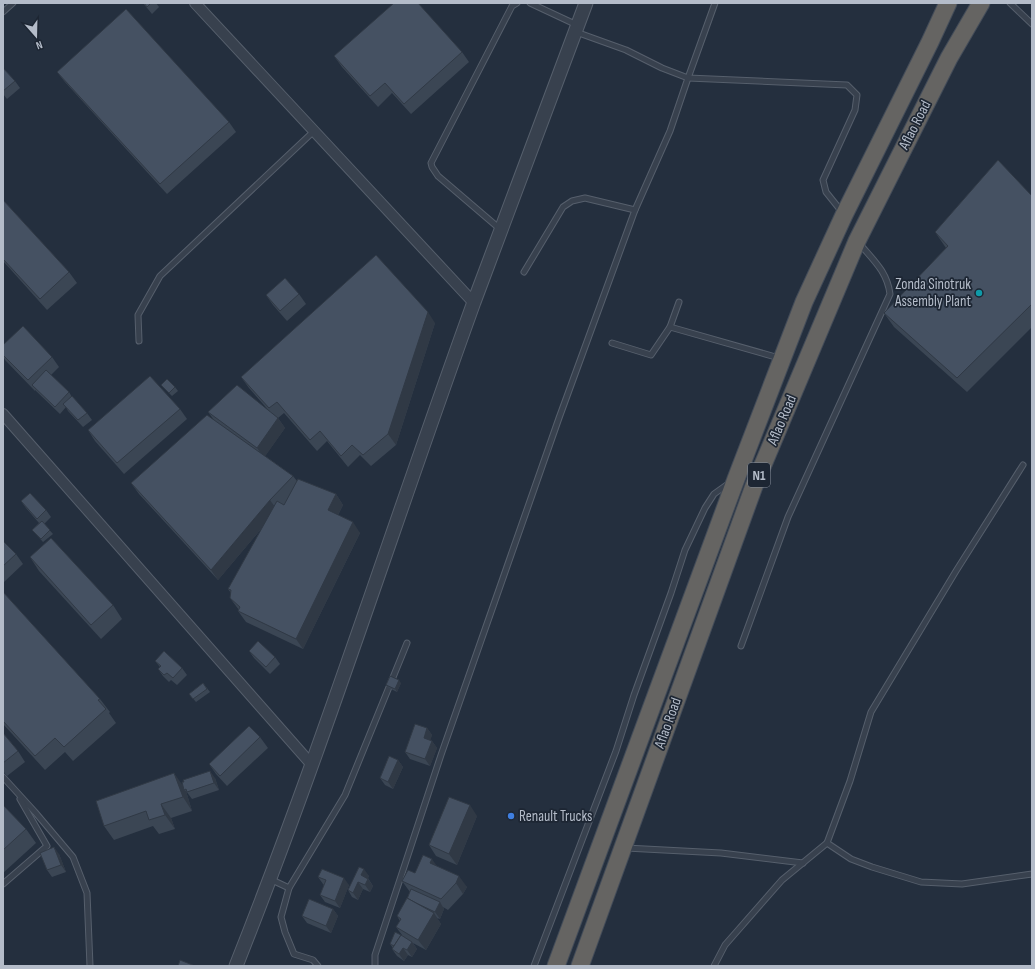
<svg xmlns="http://www.w3.org/2000/svg" width="1035" height="969" viewBox="0 0 1035 969" font-family="'Sofia Sans Condensed',sans-serif">
	<style>
		.lines { fill: none; stroke-linecap: round; stroke-linejoin: round }
		.service-casing { stroke: #565f6c; stroke-width: 7 }
		.minor-casing { stroke: #565f6c; stroke-width: 12 }
		.tertiary-casing { stroke: #565f6c; stroke-width: 15 }
		.trunk-casing { stroke: #434c59; stroke-width: 19 }
		.service { stroke: #38414e; stroke-width: 5 }
		.minor { stroke: #38414e; stroke-width: 10 }
		.tertiary { stroke: #38414e; stroke-width: 13 }
		.trunk { stroke: #656462; stroke-width: 17 }
		.wall { fill: #3b4654 }
		.shaded-wall { fill: #303945 }
		.building { fill: #455162; stroke: #303945 }
		.culture-dot { fill: #0f9aa8; stroke: #1d2633; stroke-width: 1.5 }
		.shop-dot { fill: #3f7fe0; stroke: #1d2633; stroke-width: 1.5 }
		.labels { text-anchor: middle; dominant-baseline: central; stroke-width: 3.5; stroke-linejoin: round; paint-order: stroke }
		.shield { fill: #1d2633; stroke: #878f9c; stroke-width: 1 }
		.shield-label { font-size: 14px; font-weight: bold; fill: #b4bcc9 }
		.street-label { font-size: 15px; fill: #b4bcc9; stroke: #1d2633 }
		.poi-label { font-size: 15px; fill: #b4bcc9; stroke: #1d2633; text-anchor: end }
	</style>
	<rect width="100%" height="100%" fill="#242f3e"/>
	<g class="lines">
		<defs>
			<g id="service">
				<polyline points="530,3 577,25"/>
				<polyline points="715,3 688,78 847,85 857,95 855,110 823,180 826,192 842,212"/>
				<polyline points="1010,3 1032,24"/>
				<polyline points="3,12 13,3"/>
				<polyline points="500,229 438,176 432,167 431,163 512,6 517,3"/>
				<polyline points="524,272 563,207 572,201 585,198 635,210"/>
				<polyline points="670,327 679,302"/>
				<polyline points="139,341 138,315 160,276 314,131"/>
				<polyline points="612,343 651,355 670,327 779,358"/>
				<polyline points="1023,465 956,571 871,712 850,781 827,843 851,859 872,867 921,882 962,884 1032,874"/>
				<path d="M741,646l47,-129 102,-223c-3,-23 -17,-34 -31,-51"/>
				<polyline points="3,777 35,812 73,857 87,893 90,966"/>
				<polyline points="626,848 721,853 803,863"/>
				<polyline points="270,879 289,888"/>
				<polyline points="3,884 47,846 20,799"/>
				<polyline points="318,966 313,960 294,954 285,932 281,917 289,888 345,795 407,643"/>
				<polyline points="375,966 375,955 441,755 559,418 635,210 670,131 688,78 662,68 626,50 576,32"/>
				<polyline points="534,966 616,751 634,695 671,593 685,550 705,508 714,494 728,484"/>
				<polyline points="714,966 725,945 782,880 827,843"/>
			</g>
			<g id="minor">
				<polyline points="195,3 474,303"/>
				<polyline points="3,414 312,765"/>
			</g>
			<path id="tertiary" d="M236,966c87,-219 158,-443 238,-664 37,-100 74,-200 112,-299"/>
			<g id="trunk">
				<polyline points="556,966 736,479 804,302 844,215 930,42 948,3"/>
				<polyline points="580,966 754,486 857,241 949,58 981,3"/>
			</g>
		</defs>
		<use href="#service" class="service-casing"/>
		<use href="#minor" class="minor-casing"/>
		<use href="#tertiary" class="tertiary-casing"/>
		<use href="#trunk" class="trunk-casing"/>
		<use href="#service" class="service"/>
		<use href="#minor" class="minor"/>
		<use href="#tertiary" class="tertiary"/>
		<use href="#trunk" class="trunk"/>
	</g>
	<g class="wall">
		<polygon points="143,3 156,3 159,7 152,14"/>
		<polygon points="462,52 469,62 411,114 392,93 378,107 342,67 334,56"/>
		<polygon points="3,68 15,81 20,88 7,99 3,94"/>
		<polygon points="57,72 229,122 236,132 167,194 65,82"/>
		<polygon points="1032,196 1032,327 967,392 894,327 884,313 946,248 935,232"/>
		<polygon points="3,200 69,272 77,283 47,310 3,261"/>
		<polygon points="299,294 306,304 287,321 273,305 266,295"/>
		<polygon points="435,323 396,445 371,466 360,455 348,467 327,441 317,451 284,413 278,418 285,428 265,456 293,476 297,481 336,494 343,505 338,515 360,533 303,649 246,622 238,611 239,610 230,598 231,593 228,589 262,528 218,580 139,494 131,483 214,420 208,412 270,412 249,388 241,377"/>
		<polygon points="3,345 52,357 59,367 51,375 69,392 72,397 87,413 92,420 83,427 68,411 66,407 60,414 35,390 35,391 5,360 3,356"/>
		<polygon points="161,385 175,387 178,391 172,396"/>
		<polygon points="180,409 187,419 124,474 95,441 88,430"/>
		<polygon points="21,501 46,510 51,517 44,524 53,534 43,542 32,530 39,523 26,508"/>
		<polygon points="3,541 16,554 23,564 3,583"/>
		<polygon points="30,557 113,605 122,619 101,639 39,571"/>
		<polygon points="3,592 100,699 110,712 109,713 116,723 73,761 65,752 45,770 3,724"/>
		<polygon points="249,651 275,657 280,664 270,674 254,658"/>
		<polygon points="155,661 182,668 187,675 177,685 171,680 169,682 163,676 158,669 160,667"/>
		<polygon points="203,683 210,692 196,702 189,694"/>
		<polygon points="401,683 397,692 389,688 386,685"/>
		<polygon points="427,728 432,735 430,740 432,741 437,748 430,766 410,759 405,752"/>
		<polygon points="3,733 18,751 25,762 7,776 3,771"/>
		<polygon points="260,737 268,748 227,786 216,774 209,764"/>
		<polygon points="398,760 403,767 393,789 385,785 380,778"/>
		<polygon points="215,778 219,790 192,799 186,791 192,811 171,818 175,829 159,834 153,826 114,840 104,826 183,785"/>
		<polygon points="3,805 26,829 36,843 3,873"/>
		<polygon points="477,816 457,865 436,856 429,845"/>
		<polygon points="59,854 66,872 52,877 47,870"/>
		<polygon points="436,866 467,887 463,894 448,910 443,907 444,909 440,919 437,918 441,924 426,950 413,943 417,949 412,957 408,955 404,961 397,956 392,949 393,948 390,944 402,935 396,927 400,921 397,916 407,899 410,892 402,881 415,873"/>
		<polygon points="359,867 369,876 368,878 373,886 370,892 363,889 358,900 352,897 348,890"/>
		<polygon points="318,877 349,885 340,908 325,902 320,895 324,885 323,884"/>
		<polygon points="333,909 338,916 331,933 307,923 302,916"/>
	</g>
	<g class="shaded-wall">
		<polygon points="428,312 435,323 396,445 388,434"/>
		<polygon points="278,418 285,428 264,458 257,448"/>
		<polygon points="336,494 343,505 335,521 328,510"/>
		<polygon points="270,500 277,510 218,580 211,570"/>
		<polygon points="353,522 360,533 303,649 296,639"/>
		<polygon points="399,680 401,683 397,692 395,689"/>
		<polygon points="427,728 432,735 429,745 424,738"/>
		<polygon points="432,741 437,748 430,766 425,759"/>
		<polygon points="398,760 403,767 393,789 388,782"/>
		<polygon points="210,771 215,778 219,790 214,783"/>
		<polygon points="174,773 184,787 184,790 186,791 192,811 183,797"/>
		<polygon points="161,804 171,818 175,829 165,815"/>
		<polygon points="470,805 477,816 457,865 449,854"/>
		<polygon points="54,847 59,854 66,872 61,865"/>
		<polygon points="432,859 439,869 430,863"/>
		<polygon points="364,869 369,876 366,882 361,875"/>
		<polygon points="459,876 467,887 463,894 456,883"/>
		<polygon points="344,878 349,885 340,908 335,901"/>
		<polygon points="368,879 373,886 370,892 365,885"/>
		<polygon points="358,882 363,889 358,900 353,893"/>
		<polygon points="440,902 444,909 440,919 435,912"/>
		<polygon points="333,909 338,916 331,933 326,926"/>
		<polygon points="434,913 441,924 426,950 418,940"/>
		<polygon points="412,942 417,949 412,957 407,950"/>
		<polygon points="403,948 408,955 404,961 399,954"/>
	</g>
	<g class="building">
		<polygon points="144,3 151,3 147,7"/>
		<polygon points="394,3 418,3 462,52 404,104 385,83 370,96 334,56"/>
		<polygon points="126,9 229,122 160,184 57,72"/>
		<polygon points="3,68 15,81 3,91"/>
		<polygon points="998,160 1032,196 1032,304 957,378 884,313 948,246 935,232"/>
		<polygon points="3,200 69,272 40,299 3,259"/>
		<polygon points="376,255 428,312 388,434 363,455 352,445 341,456 320,431 310,440 277,402 269,408 241,377"/>
		<polygon points="285,278 299,294 280,311 266,295"/>
		<polygon points="23,326 52,357 28,380 3,355 3,345"/>
		<polygon points="46,370 69,392 55,407 32,385"/>
		<polygon points="150,376 180,409 117,463 88,430"/>
		<polygon points="167,379 175,387 169,393 161,385"/>
		<polygon points="237,385 278,418 257,448 208,412"/>
		<polygon points="72,396 87,413 78,420 63,404"/>
		<polygon points="207,415 293,476 270,500 211,570 131,483"/>
		<polygon points="298,479 336,494 328,510 353,522 296,639 238,611 240,607 230,598 231,590 228,589 277,501 284,505"/>
		<polygon points="30,493 46,510 37,519 21,501"/>
		<polygon points="42,521 50,530 41,539 32,530"/>
		<polygon points="51,538 113,605 91,625 30,557"/>
		<polygon points="3,541 16,554 3,566"/>
		<polygon points="3,592 100,699 98,700 106,709 64,747 55,738 35,756 3,721"/>
		<polygon points="258,641 275,657 266,667 249,651"/>
		<polygon points="164,651 182,668 173,678 167,673 164,675 158,669 161,666 155,661"/>
		<polygon points="390,676 399,680 395,689 386,685"/>
		<polygon points="203,683 207,689 193,699 189,694"/>
		<polygon points="415,724 427,728 424,738 432,741 425,759 405,752"/>
		<polygon points="249,726 260,737 220,776 209,764"/>
		<polygon points="3,733 18,751 3,763"/>
		<polygon points="389,756 398,760 388,782 380,778"/>
		<polygon points="210,771 214,783 187,792 186,789 184,790 182,782 184,782 183,780"/>
		<polygon points="174,773 183,797 161,804 165,815 149,820 146,811 104,826 96,801"/>
		<polygon points="449,797 470,805 449,854 429,845"/>
		<polygon points="3,805 26,829 3,850"/>
		<polygon points="54,847 61,865 47,870 40,853"/>
		<polygon points="423,855 432,859 430,863 459,876 456,883 441,899 402,881 408,870 415,873"/>
		<polygon points="359,867 364,869 361,875 368,879 365,885 358,882 353,893 348,890"/>
		<polygon points="322,869 344,878 335,901 320,895 326,880 318,877"/>
		<polygon points="411,889 440,902 435,912 416,903 407,898 407,899"/>
		<polygon points="407,898 434,913 418,940 396,927 401,919 397,916"/>
		<polygon points="309,899 333,909 326,926 302,916"/>
		<polygon points="395,932 401,935 394,946 390,944"/>
		<polygon points="401,935 412,942 407,950 403,948 399,954 392,949"/>
		<polygon points="180,960 195,966 178,966"/>
	</g>
	<circle class="culture-dot" cx="979" cy="293" r="4"/>
	<circle class="shop-dot" cx="511" cy="816" r="4"/>
	<g class="labels">
		<rect class="shield" x="748" y="463" width="22" height="24" rx="3"/>
		<g class="shield-label">
			<text x="759" y="475">N1</text>
		</g>
		<g class="street-label">
			<text transform="translate(915 125) rotate(-63)">Aflao Road</text>
			<text transform="translate(782 420) rotate(-67)">Aflao Road</text>
			<text transform="translate(668 723) rotate(-70)">Aflao Road</text>
		</g>
		<g class="poi-label">
			<text x="971" y="284">Zonda Sinotruk<tspan x="971" dy="17">Assembly Plant</tspan></text>
			<text x="519" y="816" text-anchor="start">Renault Trucks</text>
		</g>
	</g>
	<rect width="1035" height="969" fill="none" stroke="#b4bcc9" stroke-width="8"/>
	<g transform="translate(36 36) rotate(160)" stroke="#1d2633" stroke-width="3" paint-order="stroke">
	<path d="M0-3L7 15L0 10L-7 15Z" fill="#b4bcc9"/>
	<text y="-6" font-size="11" font-weight="bold" text-anchor="middle" fill="#b4bcc9">N</text>
	</g>
</svg>
